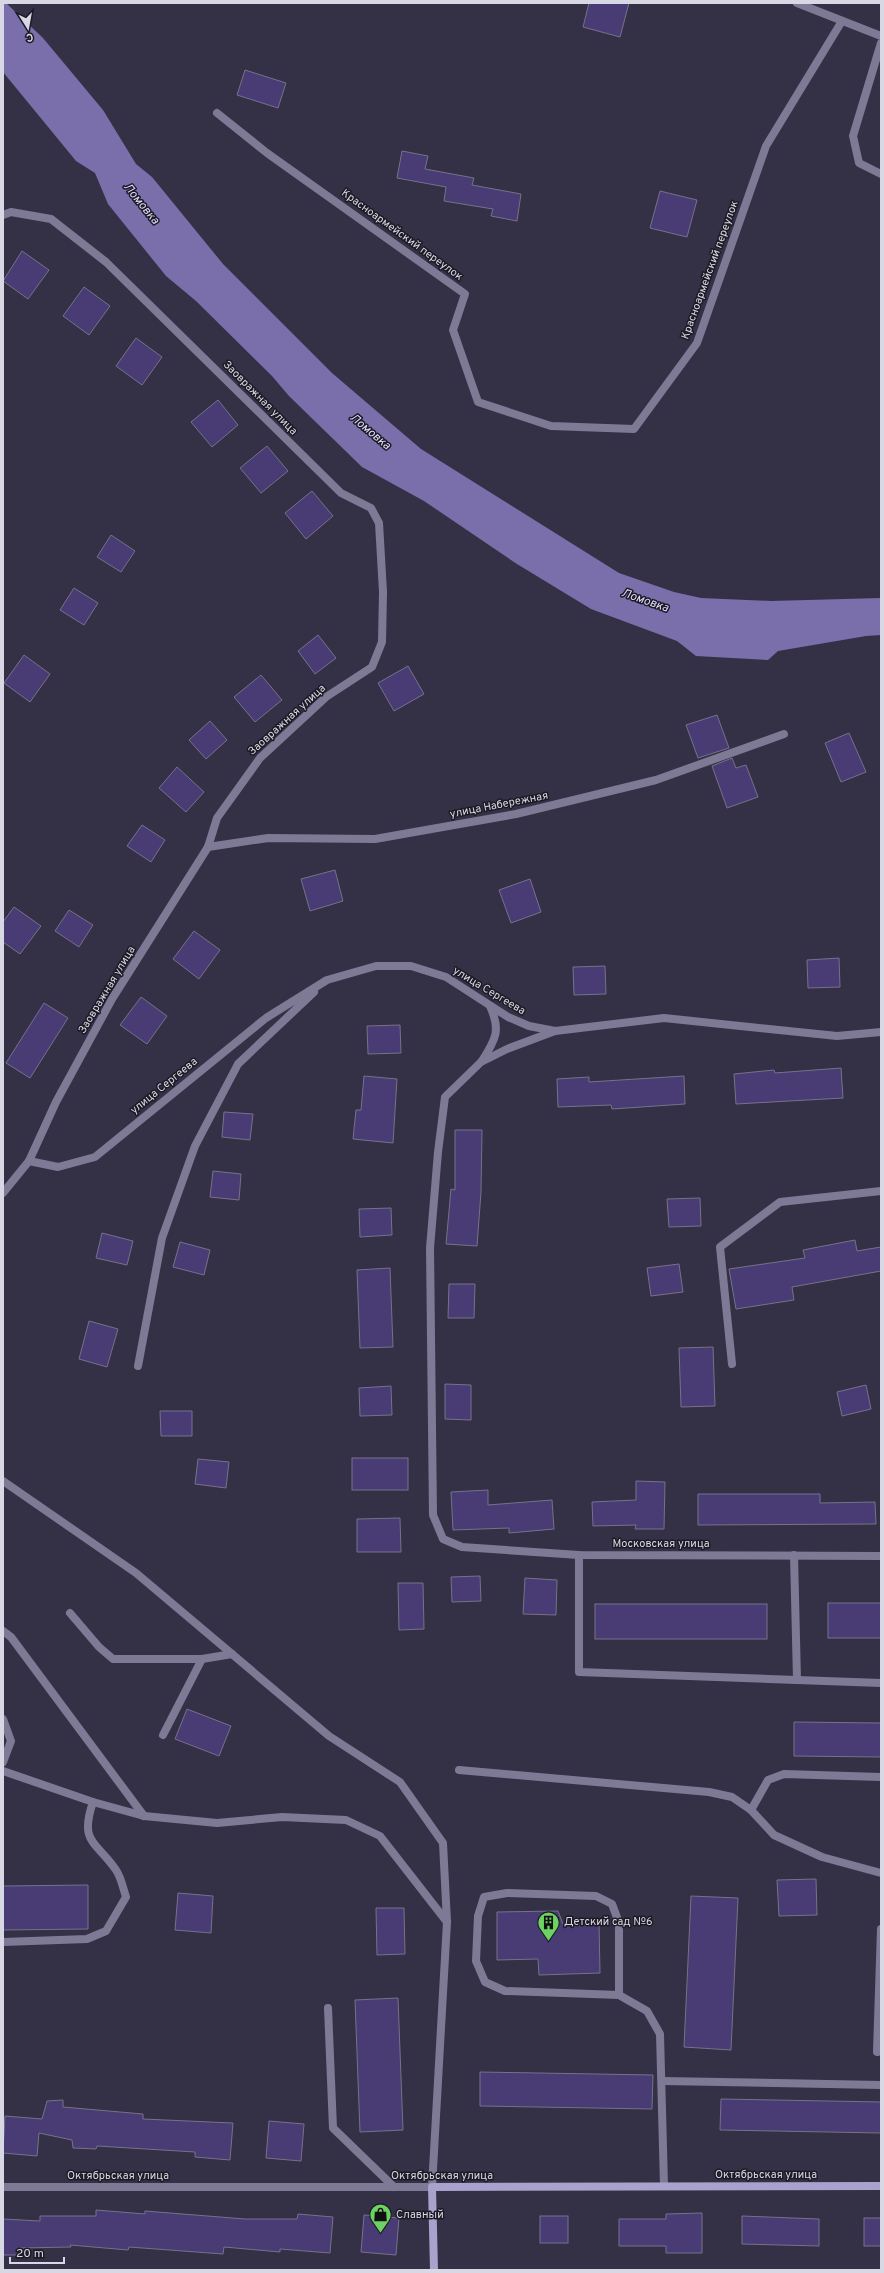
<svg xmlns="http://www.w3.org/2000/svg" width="884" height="2273" viewBox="0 0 884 2273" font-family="Overpass,sans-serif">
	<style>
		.water { fill: #7a6fab }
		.building { fill: #493c74; stroke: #75728a }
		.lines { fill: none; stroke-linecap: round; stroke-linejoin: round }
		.lane { stroke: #7e7a96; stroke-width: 8 }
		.street { stroke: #7e7a96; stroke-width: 8 }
		.secondary { stroke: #a8a2cd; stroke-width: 8 }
		.labels { text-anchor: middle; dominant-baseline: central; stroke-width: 3; stroke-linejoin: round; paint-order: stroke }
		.street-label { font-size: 11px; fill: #d8d7e4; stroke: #1c1a24 }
		.poi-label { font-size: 11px; fill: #d8d7e4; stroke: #1c1a24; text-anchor: start }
		.water-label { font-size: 12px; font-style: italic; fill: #dfdafd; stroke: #1c1a24 }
	</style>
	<rect width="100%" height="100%" fill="#343146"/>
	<polygon class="water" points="3,3 6,3 43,38 103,110 136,164 152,177 223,264 332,373 421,449 619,573 674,592 701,598 771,601 881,598 881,635 866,636 778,651 768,660 696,656 677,641 591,609 517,564 424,501 362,467 289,396 272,376 196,301 166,276 108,204 95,173 76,161 3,72"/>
	<g class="building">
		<polygon points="589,3 629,3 620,37 583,27"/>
		<polygon points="245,70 286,83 278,108 237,95"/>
		<polygon points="402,151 428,156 425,169 474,178 472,185 521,194 517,221 491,216 493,209 444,201 446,187 397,178"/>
		<polygon points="660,191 697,200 687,237 650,228"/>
		<polygon points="22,251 49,270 28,299 3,281"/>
		<polygon points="84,287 110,306 89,335 63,316"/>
		<polygon points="136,338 162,357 142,385 116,366"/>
		<polygon points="218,400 238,425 212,447 191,422"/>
		<polygon points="267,446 288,471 261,493 240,468"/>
		<polygon points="312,491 333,516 306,539 285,513"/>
		<polygon points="111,535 135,551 121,572 97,557"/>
		<polygon points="74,588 98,603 84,625 60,610"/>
		<polygon points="318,635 336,658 315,674 298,651"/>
		<polygon points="24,655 50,674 30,702 4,683"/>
		<polygon points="408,666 424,694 394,711 378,683"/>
		<polygon points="261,675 282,700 255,722 234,697"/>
		<polygon points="717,715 729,748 698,758 686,725"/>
		<polygon points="210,721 227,740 206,759 189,740"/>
		<polygon points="849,733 866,772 841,782 825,743"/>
		<polygon points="732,758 736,768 746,765 758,797 727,808 712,766"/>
		<polygon points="177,767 204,792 186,812 159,788"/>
		<polygon points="142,825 165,840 151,862 127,846"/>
		<polygon points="335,870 343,901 310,911 301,879"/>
		<polygon points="530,879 541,912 511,923 499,890"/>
		<polygon points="14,907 41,926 20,954 3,942 3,922"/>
		<polygon points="69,910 93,925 79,947 55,931"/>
		<polygon points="194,931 220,950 199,979 173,959"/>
		<polygon points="839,958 840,987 808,988 807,960"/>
		<polygon points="605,966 606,994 574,995 573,967"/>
		<polygon points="141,997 167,1016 147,1044 120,1025"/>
		<polygon points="44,1003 68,1018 30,1078 6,1063"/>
		<polygon points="400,1025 401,1053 368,1054 367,1026"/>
		<polygon points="841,1068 843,1098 736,1104 734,1074 774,1070 775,1073"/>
		<polygon points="364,1076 397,1079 393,1143 353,1139 356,1110 361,1110"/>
		<polygon points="684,1076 685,1104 612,1109 611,1105 558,1107 557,1079 589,1077 589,1082"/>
		<polygon points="224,1112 253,1114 250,1140 222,1137"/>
		<polygon points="455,1130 482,1130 481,1192 477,1246 446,1244 451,1189 455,1190"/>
		<polygon points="213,1171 241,1174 239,1200 210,1197"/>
		<polygon points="700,1198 701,1226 669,1227 667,1199"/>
		<polygon points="391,1208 392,1235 360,1237 359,1209"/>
		<polygon points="102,1233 133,1241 127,1265 96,1258"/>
		<polygon points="855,1240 857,1251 881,1247 881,1271 792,1287 794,1300 736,1309 729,1269 805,1258 803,1250"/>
		<polygon points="180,1242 210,1250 204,1275 173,1267"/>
		<polygon points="679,1264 683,1292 651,1296 647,1268"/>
		<polygon points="390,1268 393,1347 360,1348 357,1270"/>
		<polygon points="449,1284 475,1284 474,1318 448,1318"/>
		<polygon points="89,1321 118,1329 107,1367 79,1359"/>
		<polygon points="713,1347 715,1406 681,1407 679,1348"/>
		<polygon points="445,1384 471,1385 471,1420 445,1419"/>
		<polygon points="866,1385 871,1409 842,1416 837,1392"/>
		<polygon points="391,1386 392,1415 360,1416 359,1388"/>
		<polygon points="160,1411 192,1411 192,1436 161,1436"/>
		<rect x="352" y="1458" width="56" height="32"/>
		<polygon points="198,1459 229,1462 226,1488 195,1484"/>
		<polygon points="636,1481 665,1482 664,1529 635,1529 636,1525 593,1526 592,1502 636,1500"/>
		<polygon points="488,1490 488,1505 552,1500 554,1529 509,1533 509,1528 453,1530 451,1492"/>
		<polygon points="698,1494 820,1494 820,1503 875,1502 876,1524 698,1525"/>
		<polygon points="400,1518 401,1552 357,1552 357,1519"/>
		<polygon points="480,1576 481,1601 452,1602 451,1577"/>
		<polygon points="525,1578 557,1580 556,1615 523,1614"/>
		<polygon points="398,1583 423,1583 424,1629 399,1630"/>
		<rect x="828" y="1603" width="53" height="35"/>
		<rect x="595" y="1604" width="172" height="35"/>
		<polygon points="187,1709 231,1726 219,1756 175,1739"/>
		<polygon points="794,1722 881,1723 881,1757 794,1756"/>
		<polygon points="816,1879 817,1915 779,1916 777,1880"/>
		<polygon points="88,1885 88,1929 3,1930 3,1886"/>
		<polygon points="178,1893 213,1896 211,1933 175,1930"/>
		<polygon points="691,1896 738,1898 731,2050 684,2047"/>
		<polygon points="376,1908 404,1908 405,1954 377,1955"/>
		<polygon points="558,1911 563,1924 599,1923 600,1973 539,1975 538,1959 497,1960 497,1912"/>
		<polygon points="398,1998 403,2130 360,2132 355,2000"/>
		<polygon points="480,2072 653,2075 652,2109 480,2106"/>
		<polygon points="721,2099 881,2102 881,2133 720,2130"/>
		<polygon points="63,2100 63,2107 143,2114 143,2119 233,2123 230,2160 195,2157 195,2152 97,2146 96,2149 73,2148 72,2140 39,2133 37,2156 3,2153 5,2116 42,2119 47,2101"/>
		<polygon points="269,2121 304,2124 301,2161 266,2158"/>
		<polygon points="96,2210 145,2214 145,2211 245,2219 297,2219 298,2214 333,2217 330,2253 280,2249 280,2252 224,2247 223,2254 129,2247 128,2250 70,2245 71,2247 20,2248 20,2255 3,2255 3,2219 40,2221 40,2216 96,2216"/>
		<polygon points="702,2213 702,2253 666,2253 666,2246 619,2246 619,2219 666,2219 666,2214"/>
		<polygon points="364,2215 399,2218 396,2255 361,2252"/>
		<rect x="540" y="2216" width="28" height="27"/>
		<polygon points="742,2216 819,2219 819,2246 742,2244"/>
		<rect x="864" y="2218" width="17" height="28"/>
	</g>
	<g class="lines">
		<g class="lane">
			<polyline points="579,1555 579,1672 881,1683"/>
			<polyline points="794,1555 797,1680"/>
			<polyline points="70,1613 99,1647 113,1659 202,1659 232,1654"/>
			<polyline points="3,1631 11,1637 144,1816"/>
			<polyline points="3,1719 11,1741 3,1762"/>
			<polyline points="163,1735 202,1659"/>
			<polyline points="459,1770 709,1792 732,1797 751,1810 774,1835 822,1857 881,1873"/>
			<polyline points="3,1771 93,1802 144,1816 217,1823 282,1817 346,1820 380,1836 447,1922"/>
			<polyline points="751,1810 768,1780 784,1774 881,1777"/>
			<path d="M3,1942l84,-3 19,-8 20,-34c-3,-9 -5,-20 -10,-27 -20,-29 -37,-27 -23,-68"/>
			<polyline points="619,1995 619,1923 612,1904 596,1896 507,1893 484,1897 478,1916 476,1961 485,1982 505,1991 619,1995 647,2011 660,2034 664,2186"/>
			<polyline points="328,2008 333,2128 394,2187"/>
			<polyline points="877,2052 881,1929"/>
			<polyline points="662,2081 881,2085"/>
		</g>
		<g class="street">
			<polyline points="797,3 881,36"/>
			<polyline points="881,43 853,136 859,163 881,174"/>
			<polyline points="217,113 267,153 465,294 453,330 478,402 551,426 634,429 697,343 766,146 842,21"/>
			<polyline points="3,215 11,212 51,219 106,262 341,493 371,508 379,523 383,592 382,642 372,667 326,697 260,758 217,818 208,847 112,999 56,1102 29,1161 3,1193"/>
			<polyline points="208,847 268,838 375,839 516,814 656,780 784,734"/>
			<polyline points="555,1031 507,1049 481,1062 445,1097 438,1152 430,1248 433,1515 443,1539 462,1547 579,1555 881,1556"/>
			<path d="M482,1061c14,-22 19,-31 8,-55"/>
			<polyline points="29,1161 58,1167 95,1157 266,1018 327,980 376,966 411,966 446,977 508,1017 529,1026 555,1031 664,1018 837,1036 881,1032"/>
			<polyline points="732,1364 720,1247 780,1202 881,1191"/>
			<polyline points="138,1366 162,1238 195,1146 238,1064 314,992"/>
			<polyline points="3,1481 136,1573 329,1736 400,1782 443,1843 447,1922 432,2187 3,2187"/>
		</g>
		<polyline class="secondary" points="434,2270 432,2187 881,2186"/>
	</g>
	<defs>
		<symbol id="building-pin" viewBox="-11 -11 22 30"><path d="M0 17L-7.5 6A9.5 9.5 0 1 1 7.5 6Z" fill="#6cd362" stroke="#1c1a24"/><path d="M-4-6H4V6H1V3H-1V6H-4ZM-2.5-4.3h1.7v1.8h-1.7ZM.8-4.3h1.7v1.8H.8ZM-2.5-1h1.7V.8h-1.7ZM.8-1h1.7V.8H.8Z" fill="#111"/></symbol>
		<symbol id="shop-pin" viewBox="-11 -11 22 30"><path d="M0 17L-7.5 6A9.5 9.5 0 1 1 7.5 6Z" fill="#6cd362" stroke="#1c1a24"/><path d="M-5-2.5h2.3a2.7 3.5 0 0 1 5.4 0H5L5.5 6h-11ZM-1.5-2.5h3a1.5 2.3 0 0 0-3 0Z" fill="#111"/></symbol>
	</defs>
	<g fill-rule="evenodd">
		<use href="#building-pin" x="536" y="1910" width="25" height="34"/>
		<use href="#shop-pin" x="368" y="2202" width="25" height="34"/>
	</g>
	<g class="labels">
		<g class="street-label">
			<text transform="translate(402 235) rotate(36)">Красноармейский переулок</text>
			<text transform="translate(710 270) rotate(-70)">Красноармейский переулок</text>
			<text transform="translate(260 398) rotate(45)">Заовражная улица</text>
			<text transform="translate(287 720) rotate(-42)">Заовражная улица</text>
			<text transform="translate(499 805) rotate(-11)">улица Набережная</text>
			<text transform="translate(107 990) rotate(-59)">Заовражная улица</text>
			<text transform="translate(489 991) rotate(31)">улица Сергеева</text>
			<text transform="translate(164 1086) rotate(-39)">улица Сергеева</text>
			<text x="661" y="1544">Московская улица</text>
			<text x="766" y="2175">Октябрьская улица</text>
			<text x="118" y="2176">Октябрьская улица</text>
			<text x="442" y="2176">Октябрьская улица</text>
		</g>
		<g class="poi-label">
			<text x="564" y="1922">Детский сад №6</text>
			<text x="396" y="2215">Славный</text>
		</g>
		<g class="water-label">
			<text transform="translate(141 204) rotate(51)">Ломовка</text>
			<text transform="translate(370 432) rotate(40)">Ломовка</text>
			<text transform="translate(645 601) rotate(19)">Ломовка</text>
		</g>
	</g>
	<rect width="884" height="2273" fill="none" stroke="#d8d7e4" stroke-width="8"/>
	<g transform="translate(28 28) rotate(169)" stroke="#1c1a24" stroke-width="3" paint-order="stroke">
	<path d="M0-3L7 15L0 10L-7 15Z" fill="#d8d7e4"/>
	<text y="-6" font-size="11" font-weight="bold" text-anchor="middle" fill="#d8d7e4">С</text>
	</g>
	<path d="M10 2257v6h54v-6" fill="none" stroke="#d8d7e4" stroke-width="2"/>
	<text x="16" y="2257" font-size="12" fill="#d8d7e4" stroke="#1c1a24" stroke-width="3" paint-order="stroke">20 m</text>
</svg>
